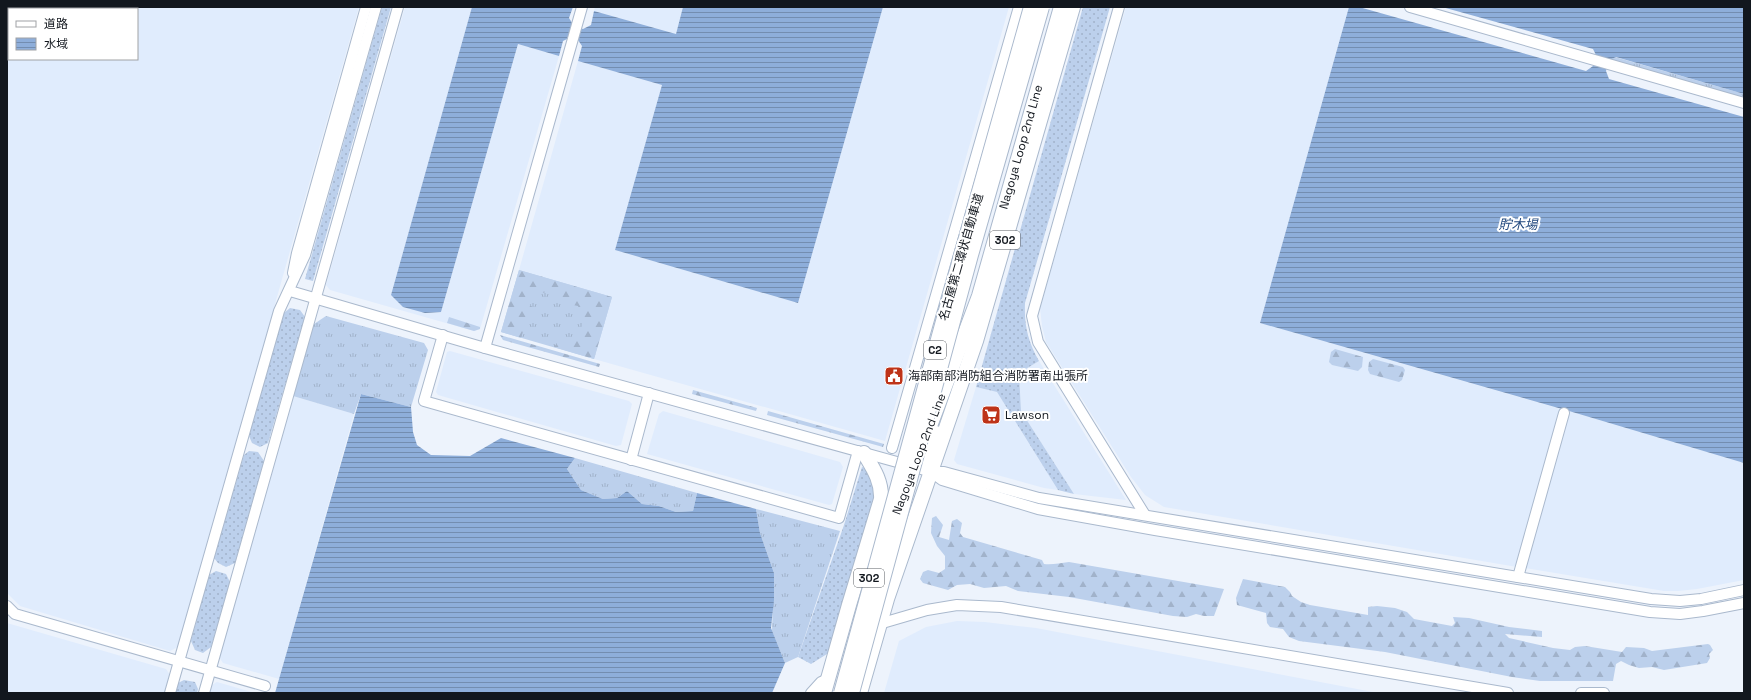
<svg xmlns="http://www.w3.org/2000/svg" width="1751" height="700" viewBox="0 0 1751 700" font-family="'Space Grotesk','Noto Sans JP',sans-serif">
	<style>
		.built { fill: #e0ecfd; fill-rule: evenodd }
		.grass { fill: url(#grass-tufts) }
		.forest { fill: url(#forest-firs) }
		.garden { fill: url(#garden-dots) }
		.water { fill: url(#water-rules) }
		.lines { fill: none; stroke-linecap: round; stroke-linejoin: round }
		.minor-casing { stroke: #aab9cd; stroke-width: 12 }
		.highway-casing { stroke: #aab9cd; stroke-width: 16 }
		.minor { stroke: #fff; stroke-width: 10 }
		.highway { stroke: #fff; stroke-width: 14 }
		.highway-bridge-casing { stroke: #aab9cd; stroke-width: 16; stroke-linecap: butt }
		.highway-bridge { stroke: #fff; stroke-width: 14 }
		.labels { text-anchor: middle; dominant-baseline: central; stroke-width: 4; stroke-linejoin: round; paint-order: stroke }
		.shield { fill: #fff; stroke: #595d62; stroke-width: 1 }
		.shield-label { font-size: 11px; font-weight: bold; fill: #12171e }
		.street-label { font-size: 12px; fill: #12171e; stroke: #fff }
		.poi-label { font-size: 12px; fill: #12171e; stroke: #fff; text-anchor: start }
		.water-label { font-size: 13px; font-style: italic; fill: #1e467d; stroke: #fff }
	</style>
	<defs>
		<pattern id="grass-tufts" width="24" height="20" patternUnits="userSpaceOnUse"><rect width="24" height="20" fill="#bcd0ec"/><path d="M3 7l-1-3M5 7V3M7 7l1-3M15 17l-1-3M17 17v-4M19 17l1-3" fill="none" stroke="#a1b2ca"/></pattern>
		<pattern id="forest-firs" width="22" height="20" patternUnits="userSpaceOnUse"><rect width="22" height="20" fill="#bcd0ec"/><path d="M5 1l3.5 6h-7zM16 11l3.5 6h-7z" fill="#a1b2ca"/></pattern>
		<pattern id="garden-dots" width="8" height="8" patternUnits="userSpaceOnUse"><rect width="8" height="8" fill="#bcd0ec"/><path d="M2 2h.1M6 6h.1" fill="none" stroke="#a1b2ca" stroke-width="1.8" stroke-linecap="round"/></pattern>
		<pattern id="water-rules" width="6" height="5" patternUnits="userSpaceOnUse"><rect width="6" height="5" fill="#8eaeda"/><path d="M0 2.5h6" fill="none" stroke="#738db0"/></pattern>
	</defs>
	<rect width="100%" height="100%" fill="#edf3fc"/>
	<g class="built">
		<path d="M7,7h352l-181,640 -8,4 -150,-45 -13,-13zM9,9h128v50h-128z"/>
		<polygon points="405,7 472,7 391,295 403,307 441,312 518,44 559,56 480,329 474,331 330,290 326,285"/>
		<polygon points="595,7 683,7 676,34 594,11"/>
		<polygon points="883,7 1009,7 885,441 594,359 611,297 519,270 578,61 662,85 615,250 798,303"/>
		<polygon points="1126,7 1349,7 1260,323 1561,409 1517,567 1164,507 1145,495 1131,477 1046,342 1042,326 1040,308"/>
		<polygon points="450,351 629,401 632,404 621,445 616,446 438,395 436,392 447,352"/>
		<polygon points="1039,361 1126,500 1074,494 1021,411 1019,373"/>
		<polygon points="976,387 997,392 1058,490 1044,488 957,464 954,460"/>
		<polygon points="293,396 354,414 279,679 223,663 219,657"/>
		<polygon points="663,411 840,462 843,467 832,504 829,505 647,454 659,414"/>
		<polygon points="1569,411 1744,463 1744,580 1697,589 1678,591 1664,591 1525,568"/>
		<polygon points="957,621 985,622 1036,628 1373,692 1373,693 884,693 899,641 926,627"/>
		<polygon points="7,623 166,669 170,675 164,693 7,693"/>
		<polygon points="217,682 255,693 208,693 210,686"/>
	</g>
	<g class="grass">
		<polygon points="1615,57 1744,94 1744,99 1609,60"/>
		<polygon points="519,270 612,297 594,359 501,332"/>
		<polygon points="326,316 424,343 428,350 411,407 361,394 354,414 293,396 314,324"/>
		<polygon points="575,458 697,493 693,511 676,512 659,506 642,504 627,491 617,498 603,499 581,490 567,469"/>
		<polygon points="756,509 840,531 798,657 785,663 772,631 774,573 760,533"/>
	</g>
	<g class="forest">
		<path d="M519,270l93,27 -18,62 -40,-12 4,-5c24,7 22,-12 27,-29l-7,-7 -10,-2 -8,-6 -14,-6 -14,4 -4,6 4,5c-3,11 -8,20 -11,31l-20,-6z"/>
		<polygon points="449,317 480,327 480,329 474,331 447,323"/>
		<polygon points="500,335 600,364 599,367 503,340"/>
		<polygon points="1335,349 1363,357 1362,367 1358,371 1332,365 1329,362 1331,352"/>
		<polygon points="1373,359 1403,367 1405,370 1402,380 1399,382 1370,374 1368,370 1369,362"/>
		<polygon points="693,390 757,408 756,411 692,394"/>
		<polygon points="768,411 884,444 883,447 767,415"/>
		<path d="M936,516l7,9 -4,12 10,3 3,-19 5,-2 5,4 -2,10 3,4 79,23 2,4c8,1 16,-1 25,-2l155,27 -10,27h-10l-8,-2 -9,3 -14,-1 -104,-19 -51,-6 -12,-5 -22,2 -14,-4 -13,1 -9,5 -25,-7 -3,-4 3,-7 5,-2 11,3 6,-4v-13l-8,-10 -6,-13 1,-15z"/>
		<polygon points="1243,579 1285,587 1290,592 1292,596 1301,602 1310,605 1368,615 1368,607 1377,606 1395,608 1407,612 1414,619 1452,626 1455,623 1453,617 1469,618 1509,627 1542,631 1542,637 1505,634 1509,638 1553,648 1570,650 1575,647 1585,646 1622,652 1626,647 1644,648 1652,651 1708,644 1710,645 1713,650 1709,654 1710,658 1707,663 1664,670 1652,667 1639,668 1629,665 1621,661 1616,664 1613,681 1540,681 1512,677 1385,652 1299,641 1289,637 1283,629 1270,627 1267,623 1266,613 1237,605 1236,598"/>
	</g>
	<g class="garden">
		<polygon points="382,7 391,7 313,281 305,279"/>
		<path d="M1083,7h27l-85,296c-1,22 3,39 14,58l-20,12 2,38 53,83 -16,-4 -61,-98 -21,-5z"/>
		<polygon points="290,308 300,310 305,317 268,443 260,447 252,443 249,436 284,313"/>
		<polygon points="249,451 258,452 264,461 235,563 226,567 218,563 214,558 244,455"/>
		<polygon points="862,467 868,469 878,481 835,649 811,664 798,657 844,525"/>
		<polygon points="216,571 226,574 230,582 211,647 203,653 195,650 191,641 209,575"/>
		<polygon points="184,680 195,682 198,689 197,693 175,693 178,683"/>
	</g>
	<g class="water">
		<polygon points="472,7 573,7 569,18 574,26 583,29 591,25 594,11 676,34 683,7 883,7 798,303 615,250 662,85 578,61 582,46 578,40 569,38 563,41 559,56 518,44 441,312 425,313 403,307 391,295"/>
		<polygon points="1349,7 1359,7 1586,71 1593,66 1596,55 1593,49 1442,7 1744,7 1744,94 1616,57 1609,60 1606,71 1609,79 1744,117 1744,463 1569,411 1260,323"/>
		<polygon points="361,394 411,407 413,432 417,445 431,455 470,456 501,438 575,458 567,469 581,490 603,499 617,498 627,491 642,504 659,506 676,512 693,511 697,493 756,509 760,533 774,573 774,600 771,628 785,663 772,693 275,693"/>
	</g>
	<g class="lines">
		<defs>
			<g id="minor">
				<polyline points="1119,7 1032,316 1038,342 1145,515"/>
				<polyline points="1410,7 1744,103"/>
				<polyline points="293,273 297,253 366,7"/>
				<polyline points="290,291 485,348 915,467 931,472 942,480 1038,509 1155,530 1650,612 1680,614 1703,611 1744,603"/>
				<polyline points="443,335 424,401 839,518 858,451"/>
				<polyline points="485,348 582,7"/>
				<polyline points="892,448 1019,7"/>
				<polyline points="631,460 649,393"/>
				<polyline points="931,472 944,472 1039,498 1651,599 1680,601 1701,599 1744,590"/>
				<polyline points="1518,577 1564,413"/>
				<polyline points="7,606 15,614 265,686"/>
				<polyline points="879,624 927,610 957,605 1001,607 1508,693"/>
				<polyline points="170,693 279,311 305,255 376,7"/>
				<polyline points="204,693 398,7"/>
				<polyline points="811,693 821,682 828,679"/>
				<polyline points="1581,693 1604,693"/>
			</g>
			<g id="highway">
				<polyline points="930,426 979,296 1061,7"/>
				<polyline points="915,467 926,455 936,433"/>
				<path d="M824,693l25,-88 32,-106c1,-18 -8,-31 -17,-46"/>
				<polyline points="860,693 887,599 976,341 1073,7"/>
			</g>
		</defs>
		<use href="#minor" class="minor-casing"/>
		<use href="#highway" class="highway-casing"/>
		<use href="#minor" class="minor"/>
		<use href="#highway" class="highway"/>
		<defs>
			<g id="highway-bridge">
				<polyline points="841,693 962,252 1031,7"/>
				<polyline points="852,693 971,255 1042,7"/>
			</g>
		</defs>
		<use href="#highway-bridge" class="highway-bridge-casing"/>
		<use href="#highway-bridge" class="highway-bridge"/>
	</g>
	<defs>
		<symbol id="civic-square" viewBox="-11 -11 22 22"><rect x="-9" y="-9" width="18" height="18" rx="4" fill="#be3318" stroke="#fff"/><path d="M-.6-6.5H3V-4.5H.6V-3L4-1V1h2V6H-6V1h2V-1L-.6-3ZM-1.2 2.5V6h2.4V2.5Z" fill="#fff"/></symbol>
		<symbol id="supermarket-square" viewBox="-11 -11 22 22"><rect x="-9" y="-9" width="18" height="18" rx="4" fill="#be3318" stroke="#fff"/><path d="M-6-5.5h2.5l.6 2H6L4.5 2H-2.5L-4.4-4H-6ZM-1.5 3.2a1.3 1.3 0 1 0 .1 0ZM3 3.2a1.3 1.3 0 1 0 .1 0Z" fill="#fff"/></symbol>
	</defs>
	<g fill-rule="evenodd">
		<use href="#civic-square" x="883" y="365" width="22" height="22"/>
		<use href="#supermarket-square" x="980" y="404" width="22" height="22"/>
	</g>
	<g class="labels">
		<g class="shield">
			<rect x="990" y="231" width="30" height="18" rx="3"/>
			<rect x="924" y="341" width="22" height="18" rx="3"/>
			<rect x="854" y="569" width="30" height="18" rx="3"/>
		</g>
		<g class="shield-label">
			<text x="1005" y="240">302</text>
			<text x="935" y="350">C2</text>
			<text x="869" y="578">302</text>
		</g>
		<g class="street-label">
			<text transform="translate(1021 147) rotate(-74)">Nagoya Loop 2nd Line</text>
			<text transform="translate(961 257) rotate(-74)">名古屋第二環状自動車道</text>
			<text transform="translate(919 454) rotate(-69)">Nagoya Loop 2nd Line</text>
		</g>
		<g class="poi-label">
			<text x="908" y="376">海部南部消防組合消防署南出張所</text>
			<text x="1005" y="415">Lawson</text>
		</g>
		<g class="water-label">
			<text x="1518" y="224">貯木場</text>
		</g>
	</g>
	<rect width="1751" height="700" fill="none" stroke="#12171e" stroke-width="16"/>
	<rect x="8" y="8" width="130" height="52" fill="#ffffff" stroke="#a0a2a5"/>
	<rect x="16" y="21" width="20" height="6" fill="#ffffff" stroke="#a0a2a5"/>
	<text x="44" y="28" font-size="12" fill="#12171e">道路</text>
	<rect x="16" y="38" width="20" height="12" fill="url(#water-rules)" stroke="#a0a2a5"/>
	<text x="44" y="48" font-size="12" fill="#12171e">水域</text>
</svg>
